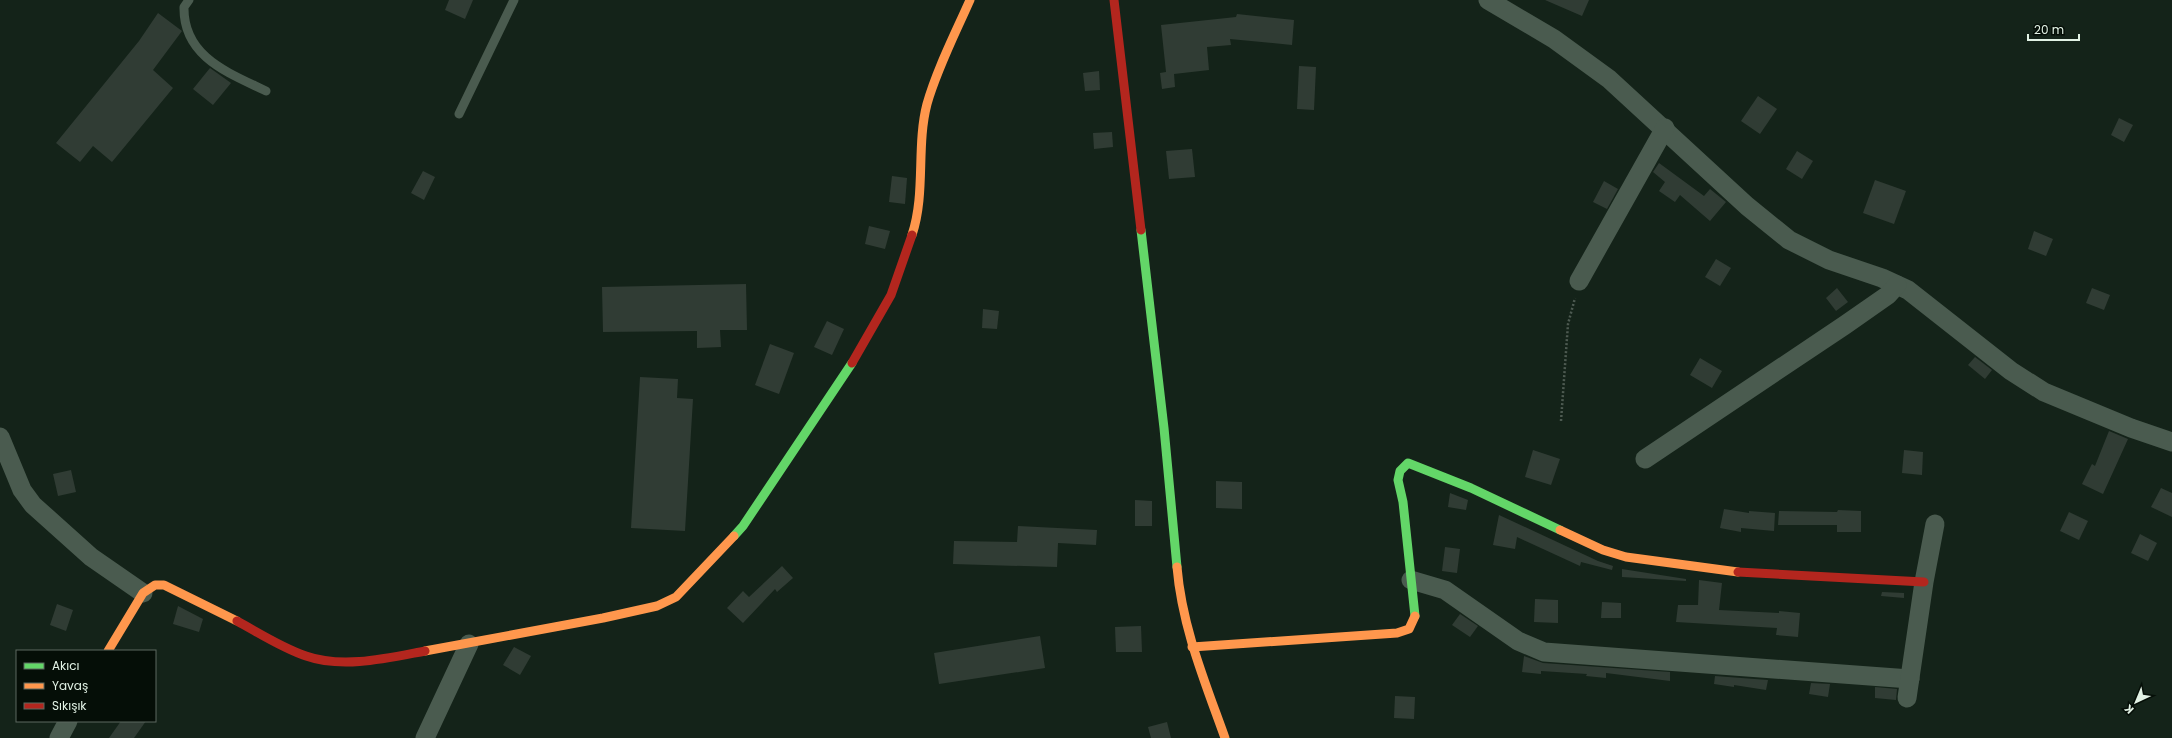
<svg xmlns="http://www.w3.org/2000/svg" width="2172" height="738" viewBox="0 0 2172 738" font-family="Poppins,sans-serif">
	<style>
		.building { fill: #303c34 }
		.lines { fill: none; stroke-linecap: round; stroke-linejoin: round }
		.path { stroke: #4d5a51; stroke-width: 2.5; stroke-dasharray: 2 2; stroke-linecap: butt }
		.lane { stroke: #4a5b4f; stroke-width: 9 }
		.street { stroke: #4a5b4f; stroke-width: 19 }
		.fast { stroke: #63d668; stroke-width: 9 }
		.slow { stroke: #ff974d; stroke-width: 9 }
		.jam { stroke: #b3261e; stroke-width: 9 }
	</style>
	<rect width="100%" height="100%" fill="#142319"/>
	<g class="building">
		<polygon points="449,0 473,0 465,19 445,10"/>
		<polygon points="1545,0 1589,0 1582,16"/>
		<polygon points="158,13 182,31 153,70 173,88 112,162 93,146 80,162 56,143 139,41"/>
		<polygon points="1237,14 1294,20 1292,45 1230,39 1231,45 1207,47 1209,70 1174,74 1175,87 1162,89 1160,73 1166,72 1161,25 1236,17"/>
		<polygon points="1299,66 1316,67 1314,110 1297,109"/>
		<polygon points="210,68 231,83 213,105 193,89"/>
		<polygon points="1099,71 1100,90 1085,91 1083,73"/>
		<polygon points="1758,96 1777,109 1760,134 1741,121"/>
		<polygon points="2119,118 2133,125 2124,142 2111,135"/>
		<polygon points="1112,132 1113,147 1094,149 1093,133"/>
		<polygon points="1192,149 1195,177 1169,179 1166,151"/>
		<polygon points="1797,151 1813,161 1802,179 1786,169"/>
		<polygon points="1659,163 1704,196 1710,189 1726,202 1710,221 1680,195 1675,202 1659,191 1665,182 1653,172"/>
		<polygon points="423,171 435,177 424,200 411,193"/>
		<polygon points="892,176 907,178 905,204 889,202"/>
		<polygon points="1875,180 1906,191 1894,224 1863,213"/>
		<polygon points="1604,181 1618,189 1607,209 1593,202"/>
		<polygon points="869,226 890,231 885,249 865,244"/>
		<polygon points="2034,231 2053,239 2046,256 2028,249"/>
		<polygon points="1716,259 1731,268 1720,286 1705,277"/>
		<polygon points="746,284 747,330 720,330 721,347 697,348 697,331 603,332 602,287"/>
		<polygon points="1837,288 1848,302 1836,311 1826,298"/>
		<polygon points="2092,288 2110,295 2104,310 2086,303"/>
		<polygon points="983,309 999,311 997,329 982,328"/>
		<polygon points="827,321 844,329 832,355 814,347"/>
		<polygon points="770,344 794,353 779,394 755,385"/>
		<polygon points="1975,357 1992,370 1985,379 1968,365"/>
		<polygon points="1700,358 1722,371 1712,388 1690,375"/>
		<polygon points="640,377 678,379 677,398 693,399 685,531 631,528"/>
		<polygon points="2109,431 2128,439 2103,494 2082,484 2092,464 2095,466"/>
		<polygon points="1533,450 1560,459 1551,485 1525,477"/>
		<polygon points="1904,450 1923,452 1922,475 1902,473"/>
		<polygon points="71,470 76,492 58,496 53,474"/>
		<polygon points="1216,481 1242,482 1242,509 1216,508"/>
		<polygon points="2161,488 2172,493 2172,517 2151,507"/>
		<polygon points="1450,493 1468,500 1466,510 1448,507"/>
		<polygon points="1135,500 1152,501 1152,526 1135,526"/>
		<polygon points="1724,509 1749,513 1749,511 1775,513 1774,531 1741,528 1741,532 1720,528"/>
		<polygon points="1838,510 1861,511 1861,532 1837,532 1837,525 1778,525 1779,511 1837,512"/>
		<polygon points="2069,512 2088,521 2079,540 2060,531"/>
		<polygon points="1499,515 1598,561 1613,566 1612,570 1581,562 1580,566 1517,537 1515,549 1493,545"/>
		<polygon points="1018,526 1097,530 1096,545 1058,543 1057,567 953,564 954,541 1017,542"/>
		<polygon points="2140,534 2157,543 2148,561 2131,553"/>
		<polygon points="1445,547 1460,549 1457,573 1442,571"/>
		<polygon points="782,566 793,578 777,592 775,589 743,623 727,608 743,591 749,597"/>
		<polygon points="1622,569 1686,579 1686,581 1622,577"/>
		<polygon points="1699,580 1722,583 1719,610 1779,613 1779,611 1800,613 1798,637 1776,635 1777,628 1676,622 1678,605 1698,605"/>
		<polygon points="1882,592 1904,593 1904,598 1881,596"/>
		<polygon points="1535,599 1558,600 1558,623 1534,622"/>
		<polygon points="1602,602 1621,603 1621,618 1601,618"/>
		<polygon points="57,604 73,610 66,631 50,625"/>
		<polygon points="178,606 203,619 199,632 173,624"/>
		<polygon points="1460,614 1478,626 1470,637 1452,625"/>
		<polygon points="1141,626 1142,652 1116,652 1115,627"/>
		<polygon points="1040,636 1045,668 939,684 934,653"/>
		<polygon points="514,647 531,656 520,675 503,665"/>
		<polygon points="1524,656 1543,663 1670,672 1670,681 1606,673 1606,678 1586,676 1587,674 1541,671 1541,674 1522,672"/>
		<polygon points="1715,676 1768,680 1766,690 1734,685 1734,687 1714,684"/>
		<polygon points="1811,683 1830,684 1828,697 1809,694"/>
		<polygon points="1875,687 1897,689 1896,700 1875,698"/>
		<polygon points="1395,696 1415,697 1414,719 1394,718"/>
		<polygon points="121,721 146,721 134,738 109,738"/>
		<polygon points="1167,722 1171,738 1151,738 1148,727"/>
	</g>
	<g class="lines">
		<polyline class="path" points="1561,421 1568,324 1575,298"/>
		<g class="lane">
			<path d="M189,0l-5,7c-1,50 45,66 82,84"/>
			<polyline points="459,114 514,0"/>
		</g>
		<g class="street">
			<polyline points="1488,0 1554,39 1609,79 1747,206 1789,240 1829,260 1882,278 1908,290 2011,371 2044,392 2131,428 2172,442"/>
			<polyline points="1579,281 1665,128"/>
			<polyline points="0,437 22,490 33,505 91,557 143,593"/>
			<polyline points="1645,459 1845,325 1888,295 1897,285"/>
			<polyline points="1411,580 1445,590 1518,641 1544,652 1910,679"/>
			<polyline points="1907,698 1924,582 1935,524"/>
			<polyline points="59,738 68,721"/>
			<polyline points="425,738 469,644"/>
		</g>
		<g class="fast">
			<polyline points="1141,230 1164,428 1177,567"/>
			<polyline points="734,536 743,526 852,363"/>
			<polyline points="1415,616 1403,502 1398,480 1400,471 1408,463 1471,488 1560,530"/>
		</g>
		<g class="slow">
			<path d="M912,235c14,-42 4,-89 15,-131 10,-35 28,-70 43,-104"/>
			<polyline points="1560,530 1603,550 1626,557 1738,572"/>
			<path d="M1177,567c5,60 28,115 48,171"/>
			<polyline points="1192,647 1397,633 1409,629 1415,616"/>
			<polyline points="108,651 143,593 155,585 164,585 237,621"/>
			<polyline points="425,651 603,618 657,606 676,597 734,536"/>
		</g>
		<g class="jam">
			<polyline points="1114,0 1141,230"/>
			<polyline points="852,363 891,295 912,235"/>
			<polyline points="1738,572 1924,582"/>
			<path d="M237,621c22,12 45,27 69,35 37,13 82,2 119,-5"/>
		</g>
	</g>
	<rect x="16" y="650" width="140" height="72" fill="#050e07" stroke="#5d6960"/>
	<rect x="24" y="663" width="20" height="6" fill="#63d668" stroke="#5d6960"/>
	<text x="52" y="670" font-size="12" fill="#e2f2e5">Akıcı</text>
	<rect x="24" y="683" width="20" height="6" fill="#ff974d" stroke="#5d6960"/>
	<text x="52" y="690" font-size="12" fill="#e2f2e5">Yavaş</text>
	<rect x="24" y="703" width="20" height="6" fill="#b3261e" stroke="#5d6960"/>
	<text x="52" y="710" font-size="12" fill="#e2f2e5">Sıkışık</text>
	<g transform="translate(2136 702) rotate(224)" stroke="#050e07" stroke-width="3" paint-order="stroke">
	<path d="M0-3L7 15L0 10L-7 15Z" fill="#e2f2e5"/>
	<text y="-6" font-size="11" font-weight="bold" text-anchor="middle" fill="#e2f2e5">K</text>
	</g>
	<path d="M2028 34v6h51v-6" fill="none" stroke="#e2f2e5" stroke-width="2"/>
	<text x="2034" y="34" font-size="12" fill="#e2f2e5" stroke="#050e07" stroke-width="3" paint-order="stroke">20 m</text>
</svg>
